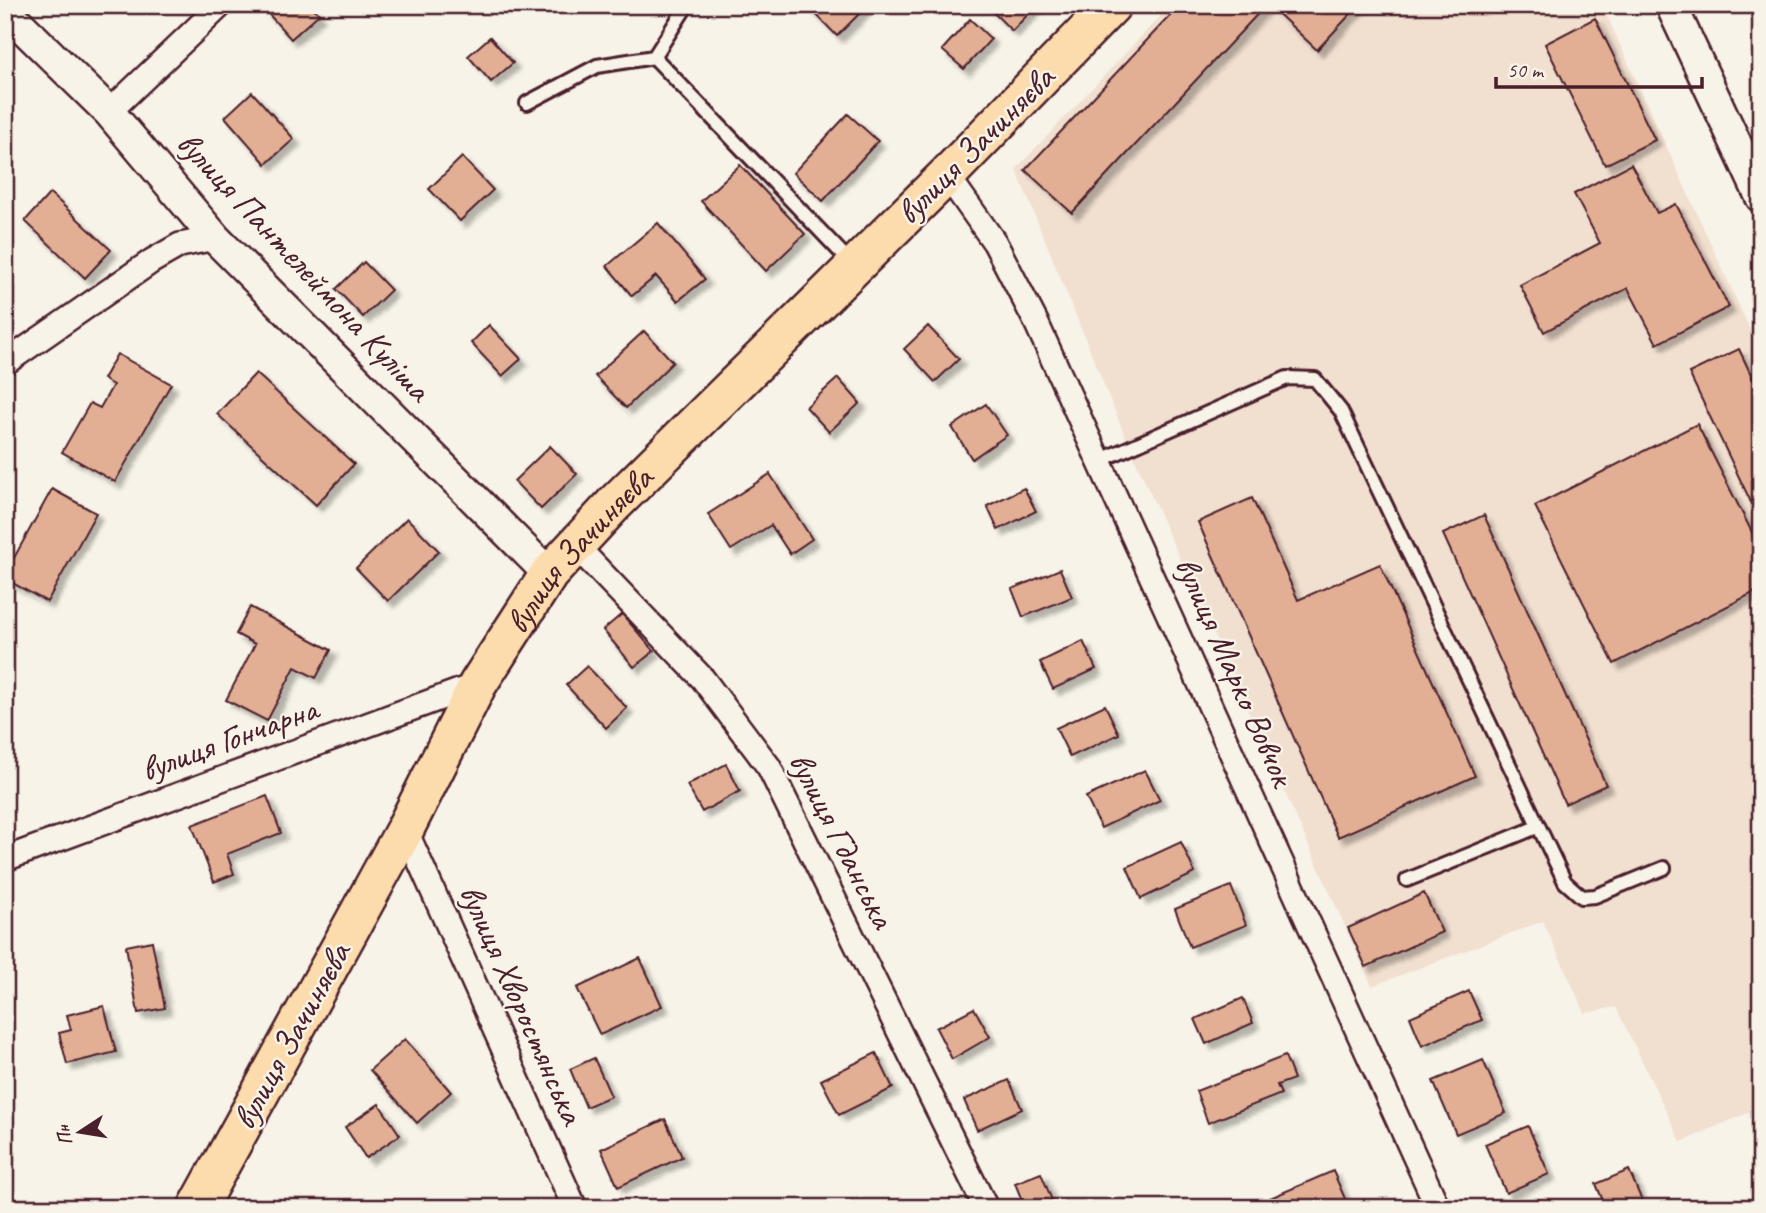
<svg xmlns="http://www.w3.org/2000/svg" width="1766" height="1213" viewBox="0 0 1766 1213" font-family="Caveat,sans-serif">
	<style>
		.built { fill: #f1dfcf }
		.building { fill: #e2af95; stroke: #4a1f2b; stroke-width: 2; filter: url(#shadow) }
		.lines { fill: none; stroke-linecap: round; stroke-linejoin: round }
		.service-casing { stroke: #4a1f2b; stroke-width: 18 }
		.minor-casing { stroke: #4a1f2b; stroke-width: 28 }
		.tertiary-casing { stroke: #4a1f2b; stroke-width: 35 }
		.primary-casing { stroke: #4a1f2b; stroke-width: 42 }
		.service { stroke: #f7f3e8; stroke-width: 12 }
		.minor { stroke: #f7f3e8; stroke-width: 23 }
		.tertiary { stroke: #f7f3e8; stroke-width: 30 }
		.primary { stroke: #fcdcac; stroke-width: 37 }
		.labels { text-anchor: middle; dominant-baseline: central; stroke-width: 5; stroke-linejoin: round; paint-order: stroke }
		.street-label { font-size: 35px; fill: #4a1f2b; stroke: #f7f3e8 }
	</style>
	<defs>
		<filter id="shadow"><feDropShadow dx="6" dy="6" stdDeviation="2" flood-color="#0004"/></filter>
	</defs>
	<rect width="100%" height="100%" fill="#f7f3e8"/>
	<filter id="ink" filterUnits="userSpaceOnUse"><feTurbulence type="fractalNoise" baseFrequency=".0143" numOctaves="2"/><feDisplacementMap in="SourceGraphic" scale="14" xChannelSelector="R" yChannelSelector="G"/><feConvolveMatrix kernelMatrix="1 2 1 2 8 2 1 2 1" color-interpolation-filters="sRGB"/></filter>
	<g filter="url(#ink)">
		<polygon class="built" points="1171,5 1602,5 1761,354 1761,1107 1681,1142 1616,1007 1585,1013 1543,921 1372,986 1130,448 1016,169"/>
		<g class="building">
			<polygon points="269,5 311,5 319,14 291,39 264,9"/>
			<polygon points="807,5 868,5 837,36"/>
			<polygon points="986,5 1037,5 1012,31"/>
			<polygon points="1180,5 1266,5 1072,213 1025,170"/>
			<polygon points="1269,5 1359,5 1317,50"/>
			<polygon points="1595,18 1655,140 1605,165 1545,44"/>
			<polygon points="970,19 991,39 964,69 942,50"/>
			<polygon points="490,37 513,63 491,82 468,56"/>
			<polygon points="252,92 294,139 266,164 225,117"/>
			<polygon points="848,114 878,141 823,201 793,173"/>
			<polygon points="462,157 493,190 460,221 429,189"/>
			<polygon points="1631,164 1657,213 1676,204 1729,307 1657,344 1628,288 1544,332 1520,285 1600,243 1574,194"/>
			<polygon points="740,165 805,234 766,271 701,201"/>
			<polygon points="50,193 111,250 85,278 25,221"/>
			<polygon points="658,223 705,279 678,301 656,276 632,296 607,266"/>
			<polygon points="364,262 391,290 363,317 336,289"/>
			<polygon points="489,325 521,359 502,376 471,343"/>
			<polygon points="928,326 959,359 935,382 904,349"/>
			<polygon points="644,331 673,362 626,408 595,376"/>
			<polygon points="1739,349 1761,396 1761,523 1689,373"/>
			<polygon points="117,354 171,384 115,482 62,452 90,403 100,408 113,385 103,379"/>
			<polygon points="256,373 354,464 316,505 217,414"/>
			<polygon points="838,378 860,403 829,432 806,407"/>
			<polygon points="986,404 1007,435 972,459 952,427"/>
			<polygon points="1697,424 1761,550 1761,589 1614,664 1535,506"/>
			<polygon points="550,446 577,474 541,509 514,481"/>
			<polygon points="770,474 812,539 790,554 771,525 731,550 708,514"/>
			<polygon points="1024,488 1036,511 998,530 987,506"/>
			<polygon points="52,489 96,513 47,602 5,579 5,574"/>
			<polygon points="1252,498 1298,600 1380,564 1475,776 1338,837 1198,522"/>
			<polygon points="1484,515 1606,785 1565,804 1443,534"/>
			<polygon points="407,518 439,551 388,601 356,568"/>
			<polygon points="1060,569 1072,597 1023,617 1012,589"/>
			<polygon points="250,607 331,650 316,678 295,667 267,721 226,700 255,644 236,634"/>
			<polygon points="622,614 654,651 634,667 603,630"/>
			<polygon points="1083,641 1096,669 1053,689 1040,662"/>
			<polygon points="587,666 627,708 606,728 566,685"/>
			<polygon points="1105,705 1119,734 1070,757 1056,728"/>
			<polygon points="726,764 740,791 702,812 687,785"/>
			<polygon points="1145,770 1160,800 1101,828 1086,797"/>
			<polygon points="267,796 281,833 227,854 234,874 214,882 192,825"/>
			<polygon points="1181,842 1195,873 1141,899 1127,867"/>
			<polygon points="1231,886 1246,925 1190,947 1175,909"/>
			<polygon points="1424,893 1442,932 1366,967 1348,928"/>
			<polygon points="152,941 165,1008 138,1013 126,946"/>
			<polygon points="640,958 662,1006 600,1035 577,988"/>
			<polygon points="1469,991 1482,1020 1422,1046 1410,1017"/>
			<polygon points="1243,998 1253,1023 1206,1044 1195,1019"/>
			<polygon points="104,1006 116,1052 67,1064 59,1033 71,1030 67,1015"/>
			<polygon points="974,1008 990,1037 952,1059 936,1028"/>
			<polygon points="405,1039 451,1092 417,1123 370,1070"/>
			<polygon points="876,1053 893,1088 839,1115 821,1080"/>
			<polygon points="1285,1056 1294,1079 1277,1085 1281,1094 1208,1123 1196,1091"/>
			<polygon points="594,1058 611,1096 586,1107 570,1069"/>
			<polygon points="1483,1060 1506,1113 1456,1134 1433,1081"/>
			<polygon points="1009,1080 1022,1109 977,1130 964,1100"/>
			<polygon points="379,1104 400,1135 366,1158 345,1127"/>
			<polygon points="665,1119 682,1157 618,1187 601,1149"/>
			<polygon points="1528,1126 1549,1174 1506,1193 1485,1144"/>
			<polygon points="1629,1170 1645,1208 1606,1208 1596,1184"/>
			<polygon points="1333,1171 1349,1208 1247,1208"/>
			<polygon points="1041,1173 1055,1208 1025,1208 1015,1183"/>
		</g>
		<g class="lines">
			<defs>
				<g id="service">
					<polyline points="654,57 852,264"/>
					<polyline points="527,103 597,66 654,57 687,5"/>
					<polyline points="1101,460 1287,378 1315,379 1341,411 1565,882 1582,897 1595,896 1664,868"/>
					<polyline points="1407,880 1537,827"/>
				</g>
				<g id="minor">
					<polyline points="109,112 221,5"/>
					<polyline points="947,175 995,243 1036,322 1438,1208"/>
					<polyline points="5,363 152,261 180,245 215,238"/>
					<polyline points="575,545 703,679 769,767 986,1208"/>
					<polyline points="405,829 575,1208"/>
					<polyline points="5,859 478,684"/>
				</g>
				<g id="tertiary">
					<polyline points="1671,5 1761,197"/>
					<polyline points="5,10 109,112 215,238 549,574"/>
				</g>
				<g id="primary">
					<path id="s1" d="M197,1208l208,-379 73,-145 71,-110 65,-70 333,-329 165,-170"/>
				</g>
			</defs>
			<use href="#service" class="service-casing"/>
			<use href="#minor" class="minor-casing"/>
			<use href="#tertiary" class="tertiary-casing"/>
			<use href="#primary" class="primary-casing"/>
			<use href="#service" class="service"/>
			<use href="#minor" class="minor"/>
			<use href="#tertiary" class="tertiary"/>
			<use href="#primary" class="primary"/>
		</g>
	</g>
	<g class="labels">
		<g class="street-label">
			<text transform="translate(975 145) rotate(-45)">вулиця Зачиняєва</text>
			<text transform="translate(304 266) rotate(47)">вулиця Пантелеймона Куліша</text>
			<text stroke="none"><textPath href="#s1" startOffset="763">вулиця Зачиняєва</textPath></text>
			<text transform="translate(1235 671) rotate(66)">вулиця Марко Вовчок</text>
			<text transform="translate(229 739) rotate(-20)">вулиця Гончарна</text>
			<text transform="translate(842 840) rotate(63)">вулиця Гданська</text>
			<text transform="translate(522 1004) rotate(66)">вулиця Хворостянська</text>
			<text transform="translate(291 1036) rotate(-61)">вулиця Зачиняєва</text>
		</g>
	</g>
	<rect width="1766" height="1213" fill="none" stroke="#f7f3e8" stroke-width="28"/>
	<rect x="14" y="14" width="1738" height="1185" fill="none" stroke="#4a1f2b" stroke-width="2.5" filter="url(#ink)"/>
	<g transform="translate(80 1132) rotate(258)" stroke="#f7f3e8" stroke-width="5" paint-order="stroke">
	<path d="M0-5L12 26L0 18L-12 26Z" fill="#4a1f2b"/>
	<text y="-10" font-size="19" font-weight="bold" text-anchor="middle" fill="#4a1f2b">Пн</text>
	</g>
	<path d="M1496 77v10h206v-10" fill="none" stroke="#4a1f2b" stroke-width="3.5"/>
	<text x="1507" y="77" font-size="21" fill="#4a1f2b" stroke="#f7f3e8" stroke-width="5" paint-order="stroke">50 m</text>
</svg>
